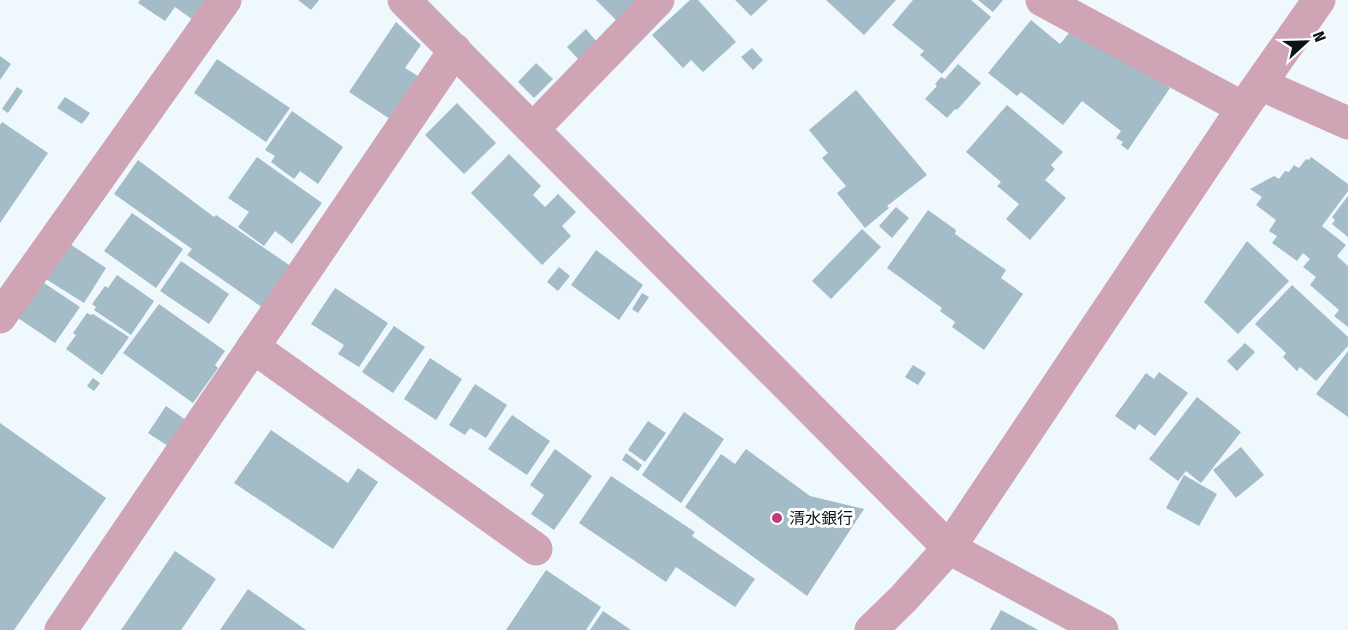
<svg xmlns="http://www.w3.org/2000/svg" width="1348" height="630" viewBox="0 0 1348 630" font-family="'Fira Sans Condensed','Noto Sans JP',sans-serif">
	<style>
		.building { fill: #a4bcc8 }
		.lines { fill: none; stroke-linecap: round; stroke-linejoin: round }
		.minor { stroke: #cfa4b5; stroke-width: 33 }
		.poi-dot { fill: #bf3b7f; stroke: #fff; stroke-width: 2 }
		.labels { text-anchor: middle; dominant-baseline: central; stroke-width: 6; stroke-linejoin: round; paint-order: stroke }
		.poi-label { font-size: 16px; fill: #0a1317; stroke: #fff; text-anchor: start }
	</style>
	<rect width="100%" height="100%" fill="#eef8fd"/>
	<g class="building">
		<polygon points="140,0 212,0 196,22 175,7 165,21 138,3"/>
		<polygon points="298,0 319,0 311,10"/>
		<polygon points="596,0 637,0 617,21"/>
		<polygon points="690,0 698,0 736,42 703,72 691,60 683,68 652,35"/>
		<polygon points="735,0 768,0 751,16"/>
		<polygon points="826,0 896,0 864,35"/>
		<polygon points="913,0 971,0 991,17 942,74 920,55 924,51 892,25"/>
		<polygon points="978,0 1003,0 993,12"/>
		<polygon points="1031,20 1060,44 1074,27 1118,51 1170,88 1128,150 1121,145 1123,142 1116,138 1121,131 1082,101 1063,125 1021,92 1017,96 988,73"/>
		<polygon points="396,22 421,45 405,68 421,78 393,121 349,92"/>
		<polygon points="586,29 597,42 579,60 567,47"/>
		<polygon points="752,48 763,60 753,70 741,57"/>
		<polygon points="0,56 11,64 0,80"/>
		<polygon points="217,59 290,108 266,142 194,93"/>
		<polygon points="536,63 553,79 534,98 518,82"/>
		<polygon points="958,64 981,83 957,110 955,109 947,118 925,99 937,86 935,84 941,77 945,79"/>
		<polygon points="17,87 23,91 8,113 2,109"/>
		<polygon points="856,90 927,175 887,206 889,208 865,228 837,193 846,186 822,158 828,153 809,130"/>
		<polygon points="65,97 90,113 82,124 57,108"/>
		<polygon points="457,103 496,143 464,174 425,135"/>
		<polygon points="1007,105 1063,152 1051,165 1055,169 1045,180 1066,198 1030,240 1006,219 1019,204 997,186 1001,182 966,152"/>
		<polygon points="292,111 343,147 318,184 300,171 294,179 271,162 275,156 265,150"/>
		<polygon points="2,122 48,153 0,223 0,125"/>
		<polygon points="509,154 541,186 533,195 545,207 558,194 576,212 562,226 571,236 542,265 471,193"/>
		<polygon points="257,157 322,203 292,244 275,231 264,246 238,227 249,212 228,198"/>
		<polygon points="1311,157 1348,184 1348,191 1322,226 1346,245 1337,256 1348,266 1348,327 1334,316 1339,310 1310,285 1316,277 1303,267 1310,259 1303,253 1297,261 1272,243 1277,236 1269,231 1276,220 1256,205 1262,197 1250,189 1274,176 1279,179 1285,171 1289,172 1294,165 1299,168 1306,159 1309,160"/>
		<polygon points="138,160 214,217 216,215 295,269 266,310 187,255 192,249 114,194"/>
		<polygon points="1348,196 1348,237 1332,224 1335,220 1332,217"/>
		<polygon points="896,207 909,218 892,238 879,226"/>
		<polygon points="928,210 956,230 955,234 1006,270 1001,278 1023,294 984,350 952,327 955,322 940,311 942,308 887,268"/>
		<polygon points="132,213 183,249 156,288 104,251"/>
		<polygon points="862,229 881,247 831,299 812,281"/>
		<polygon points="1247,241 1289,281 1238,334 1204,302"/>
		<polygon points="70,244 106,268 84,303 41,276"/>
		<polygon points="596,250 643,285 619,320 571,285"/>
		<polygon points="181,261 229,294 209,324 160,291"/>
		<polygon points="559,267 570,276 558,291 547,282"/>
		<polygon points="117,275 154,301 131,335 94,310 96,307 92,304 105,286 108,288"/>
		<polygon points="38,279 80,307 55,343 18,318"/>
		<polygon points="1292,285 1348,337 1348,346 1316,381 1300,367 1297,371 1283,357 1286,353 1255,324"/>
		<polygon points="335,288 388,323 359,367 338,354 344,345 311,324"/>
		<polygon points="642,293 649,297 638,313 632,309"/>
		<polygon points="159,304 225,351 215,365 218,368 193,403 123,353"/>
		<polygon points="87,313 91,315 93,314 129,337 102,375 66,349 76,335 73,333"/>
		<polygon points="394,326 425,347 393,393 362,372"/>
		<polygon points="1245,343 1255,352 1237,371 1227,361"/>
		<polygon points="1348,351 1348,417 1316,394"/>
		<polygon points="430,358 462,379 436,420 404,399"/>
		<polygon points="913,365 926,373 918,385 905,377"/>
		<polygon points="1159,372 1188,393 1155,436 1139,424 1135,430 1115,416 1146,373 1154,379"/>
		<polygon points="93,378 100,383 94,391 87,386"/>
		<polygon points="475,384 507,405 486,438 470,428 465,435 449,425"/>
		<polygon points="1197,397 1241,432 1201,483 1186,471 1178,481 1149,459"/>
		<polygon points="166,406 186,420 168,446 148,433"/>
		<polygon points="684,412 724,439 681,503 642,475"/>
		<polygon points="512,415 550,441 527,475 488,449"/>
		<polygon points="648,421 666,433 645,462 628,450"/>
		<polygon points="0,423 106,498 14,630 0,630"/>
		<polygon points="271,430 348,483 358,468 378,482 333,549 234,483"/>
		<polygon points="1241,447 1264,475 1236,498 1213,470"/>
		<polygon points="555,449 592,476 554,530 531,514 544,495 530,485"/>
		<polygon points="746,449 810,496 864,509 807,596 685,507 721,454 735,464"/>
		<polygon points="626,453 642,465 638,471 622,460"/>
		<polygon points="1184,475 1217,494 1199,526 1166,508"/>
		<polygon points="611,476 695,532 692,536 755,579 735,607 676,567 666,582 579,523"/>
		<polygon points="175,551 216,579 181,630 121,630"/>
		<polygon points="546,570 601,607 586,630 506,630"/>
		<polygon points="248,589 306,630 220,630"/>
		<polygon points="1001,610 1038,630 990,630"/>
		<polygon points="603,611 631,630 590,630"/>
	</g>
	<g class="lines">
		<g class="minor">
			<polyline points="404,0 949,548 1102,630"/>
			<polyline points="1042,0 1243,108"/>
			<polyline points="1260,84 1348,123"/>
			<polyline points="533,129 658,0"/>
			<polyline points="0,317 225,0"/>
			<polyline points="253,347 536,549"/>
			<polyline points="61,630 455,50"/>
			<polyline points="871,630 903,599 949,548 1243,108 1319,0"/>
		</g>
	</g>
	<circle class="poi-dot" cx="777" cy="518" r="6"/>
	<g class="labels">
		<g class="poi-label">
			<text x="789" y="518">清水銀行</text>
		</g>
	</g>
	<g transform="translate(1306 42) rotate(68)" stroke="#ffffff" stroke-width="4.5" paint-order="stroke">
	<path d="M0-4.5L10 22L0 15L-10 22Z" fill="#0a1317"/>
	<text y="-9" font-size="16" font-weight="bold" text-anchor="middle" fill="#0a1317">N</text>
	</g>
</svg>
